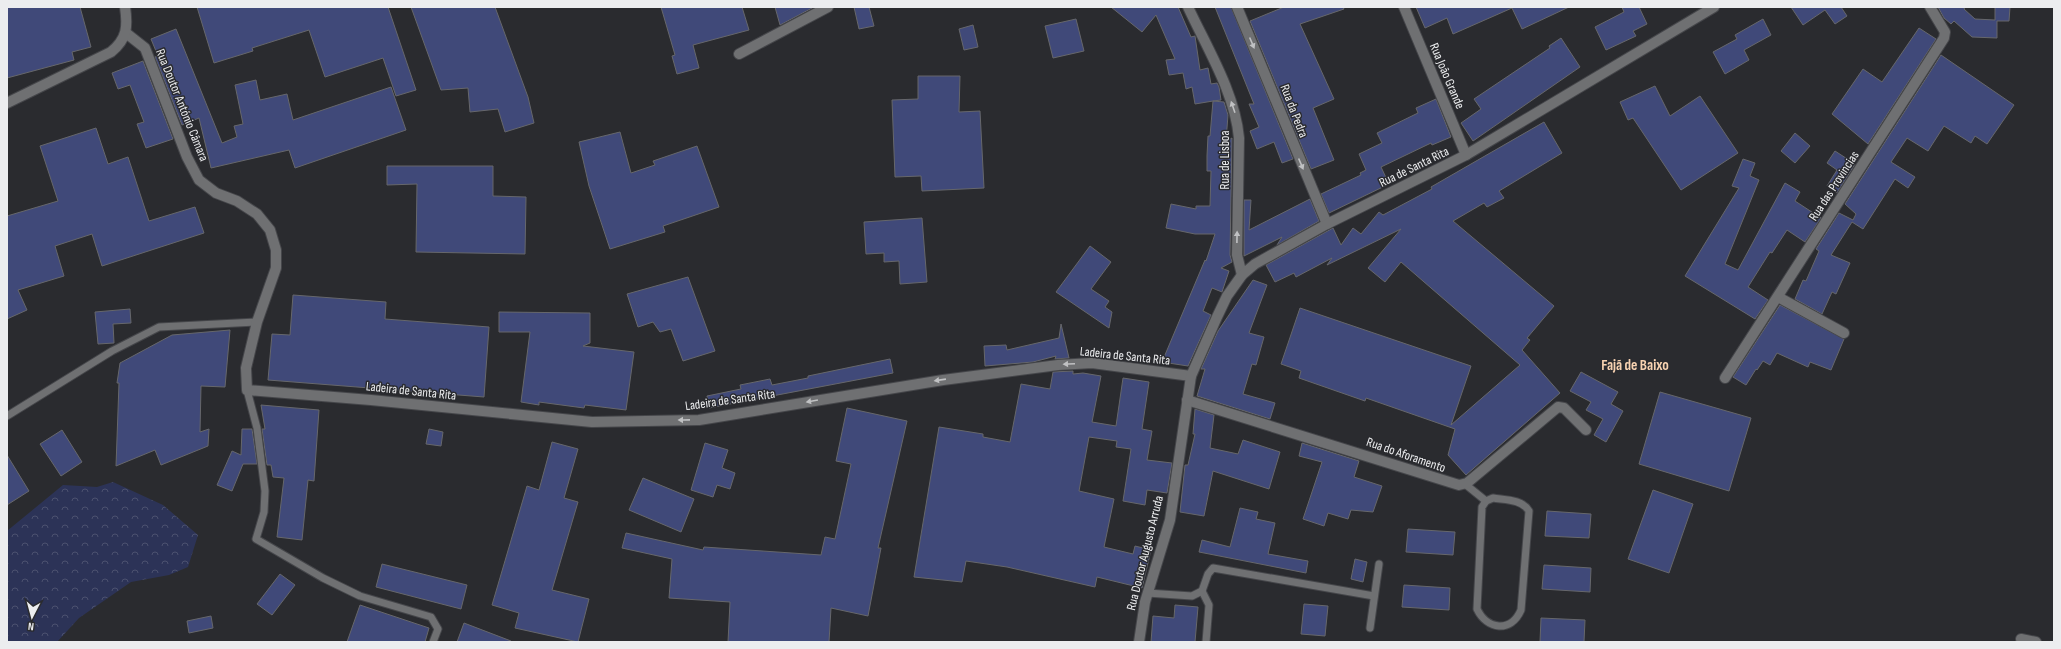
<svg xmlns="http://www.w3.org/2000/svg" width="2061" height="649" viewBox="0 0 2061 649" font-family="'Sofia Sans Condensed',sans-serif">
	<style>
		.forest { fill: url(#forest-crowns) }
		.building { fill: #404979; stroke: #66676b }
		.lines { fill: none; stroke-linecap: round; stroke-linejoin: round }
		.lane-casing { stroke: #45464a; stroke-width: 9 }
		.street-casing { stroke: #45464a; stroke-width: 12 }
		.lane { stroke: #6f7072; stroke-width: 7 }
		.street { stroke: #6f7072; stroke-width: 10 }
		.oneway { fill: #c0c1c3 }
		.labels { text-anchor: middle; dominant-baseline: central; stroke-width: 3; stroke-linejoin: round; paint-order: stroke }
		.street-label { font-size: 13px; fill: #ecedef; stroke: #2a2b2f }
		.quarter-label { font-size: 15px; font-weight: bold; fill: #f7d2b1; stroke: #2a2b2f }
	</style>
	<defs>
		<pattern id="forest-crowns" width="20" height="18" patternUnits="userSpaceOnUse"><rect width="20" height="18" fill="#2c3357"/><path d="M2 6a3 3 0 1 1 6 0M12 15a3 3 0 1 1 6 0" fill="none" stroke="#4b516f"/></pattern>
	</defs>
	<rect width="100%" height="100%" fill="#2a2b2f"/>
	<polygon class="forest" points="113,482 163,505 198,535 188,567 169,575 131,582 79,618 57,642 8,642 7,531 63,485 97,487"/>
	<g class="building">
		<polygon points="7,7 80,7 91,47 72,52 74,60 7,78"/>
		<polygon points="197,7 388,7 416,90 396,96 383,58 325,77 309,30 252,48 253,51 214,63"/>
		<polygon points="411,7 495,7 528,97 534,123 505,132 498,109 470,112 468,88 441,90"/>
		<polygon points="661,7 742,7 749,30 693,45 699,68 677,74 672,56 675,55"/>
		<polygon points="775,7 814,7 780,25"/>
		<polygon points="854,7 869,7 874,26 859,29"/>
		<polygon points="1111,7 1178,7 1191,37 1195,36 1200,70 1208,68 1211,84 1217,83 1219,87 1221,100 1213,101 1224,102 1228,115 1226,141 1232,138 1230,255 1232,262 1221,268 1229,271 1222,292 1212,288 1203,311 1211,315 1188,366 1162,362 1205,260 1206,261 1215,234 1195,234 1166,228 1171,204 1196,209 1196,206 1210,206 1211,171 1207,171 1207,156 1208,136 1210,136 1213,101 1195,104 1192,87 1186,89 1183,73 1169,75 1166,60 1175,59 1156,15 1142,32"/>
		<polygon points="1215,7 1231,7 1293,159 1282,163 1274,142 1257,149 1250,131 1259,127 1249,104 1254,104"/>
		<polygon points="1284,7 1343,7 1344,9 1300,24 1334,99 1313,108 1334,160 1311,169 1250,21"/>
		<polygon points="1416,7 1569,7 1522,29 1512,8 1453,34 1447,18 1425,28"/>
		<polygon points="1622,7 1639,7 1647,24 1633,31 1636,36 1606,50 1595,27 1624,12"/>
		<polygon points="1791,7 1841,7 1847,16 1835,24 1825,10 1803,25"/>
		<polygon points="1938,7 1965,7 1964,9 1975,19 1995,20 1995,7 2010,7 2009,21 1997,21 1997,38 1972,37 1954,21 1951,24 1944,18"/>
		<polygon points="1076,19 1084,51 1053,58 1045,26"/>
		<polygon points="1763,19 1771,35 1744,50 1749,60 1725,74 1713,52 1737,39 1735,35"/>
		<polygon points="973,25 978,47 964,50 959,29"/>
		<polygon points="1919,28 1936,39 1868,144 1832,114 1863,69 1882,82"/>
		<polygon points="176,29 222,143 237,137 234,126 243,124 235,85 256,80 260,100 287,94 293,120 391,87 406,130 295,168 289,150 211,168 199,118 182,125 155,57 158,56 151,39"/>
		<polygon points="1561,38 1580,67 1473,141 1461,123 1481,109 1474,99 1550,48 1549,46"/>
		<polygon points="1941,55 2014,105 1987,144 1975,136 1971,143 1944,126 1928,151 1907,138 1891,162 1915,177 1908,188 1895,179 1863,229 1852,222 1831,255 1850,263 1836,294 1832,292 1822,314 1795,299 1803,280 1806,281 1819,251 1816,249 1839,213 1853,220 1856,214 1845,204"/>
		<polygon points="143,61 173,139 146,148 137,124 144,122 130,85 118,89 112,73"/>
		<polygon points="918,76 960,76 959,112 980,111 984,188 922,191 921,176 895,177 892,100 918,99"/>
		<polygon points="1655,86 1670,116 1700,96 1738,153 1681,190 1633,118 1628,120 1620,102"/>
		<polygon points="1436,99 1451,137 1432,145 1431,143 1381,167 1389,184 1329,213 1321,194 1361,175 1360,173 1366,170 1359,154 1382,143 1377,133 1418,113 1416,108"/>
		<polygon points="1544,122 1562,153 1499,191 1504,198 1487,207 1484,203 1453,221 1554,306 1527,338 1530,340 1522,350 1560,393 1466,475 1448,455 1455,429 1366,398 1365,401 1299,378 1301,371 1281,364 1300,308 1471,366 1451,425 1520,365 1401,262 1385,282 1368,268 1401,229 1327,265 1332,258 1296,277 1294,273 1275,282 1266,265 1333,228 1341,245 1353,228 1361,234 1379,212 1383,215 1432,189 1431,187"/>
		<polygon points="96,128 108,164 128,157 149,221 195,207 204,233 102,266 92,234 55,246 64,276 18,290 27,310 7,319 7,216 58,201 40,146"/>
		<polygon points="620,132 631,173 655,165 653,161 697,146 719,207 663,226 665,232 610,249 589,186 579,142"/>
		<polygon points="1795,133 1810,146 1795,163 1781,151"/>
		<polygon points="1835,151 1855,164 1837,193 1827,186 1837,170 1827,163"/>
		<polygon points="1743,159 1755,163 1750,176 1759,180 1725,264 1738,270 1785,183 1800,192 1795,201 1821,218 1805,242 1787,230 1772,253 1770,252 1748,287 1768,300 1755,319 1685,276 1739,188 1732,186"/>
		<polygon points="387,166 493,166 493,196 526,197 525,254 416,252 417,184 387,185"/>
		<polygon points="1310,199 1319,221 1277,245 1282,237 1244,256 1244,200 1251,200 1249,230"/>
		<polygon points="922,218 927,282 900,284 899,261 884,262 884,253 866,254 864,222"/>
		<polygon points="1090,246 1111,262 1091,289 1109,301 1105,307 1112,312 1109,328 1056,292"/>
		<polygon points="688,277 715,351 683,361 671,329 660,332 653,322 638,327 627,294"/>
		<polygon points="1253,280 1267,285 1249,333 1264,337 1256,365 1252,364 1243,394 1275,403 1270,419 1197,396 1205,369 1201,369 1218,331"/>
		<polygon points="293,295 386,302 385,319 489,327 484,397 268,380 272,334 290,335"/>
		<polygon points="1780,305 1844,339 1831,370 1810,362 1808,367 1777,353 1770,365 1763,361 1757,370 1756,369 1746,385 1733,377"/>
		<polygon points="130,309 131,323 113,324 114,343 98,344 95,312"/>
		<polygon points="499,312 590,313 590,343 583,346 634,352 626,410 585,405 584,408 539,402 539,405 521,402 530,332 499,332"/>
		<polygon points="1061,324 1069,358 1055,359 1056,356 1033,362 985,366 984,346 1006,345 1007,350 1059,338"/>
		<polygon points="230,330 225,387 201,386 200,432 209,429 208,446 161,465 155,450 116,466 119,383 117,383 120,363 172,335"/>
		<polygon points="890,359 893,373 709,408 707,396 741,389 740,385 770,379 772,385 808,378 808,376"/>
		<polygon points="1073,371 1073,374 1083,373 1101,376 1092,422 1116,426 1123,378 1149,382 1142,429 1152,431 1147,460 1172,463 1167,493 1147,490 1145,505 1123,501 1131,449 1116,447 1117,441 1089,437 1079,491 1114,499 1104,547 1133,554 1135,546 1151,550 1142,588 1097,577 1095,587 1007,567 966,561 962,582 914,577 939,427 983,434 983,437 1010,442 1021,384 1050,389 1053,372"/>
		<polygon points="1581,372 1618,392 1611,404 1623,411 1606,442 1594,435 1603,419 1586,410 1591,402 1570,391"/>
		<polygon points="1660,392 1751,418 1729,491 1639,464"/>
		<polygon points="261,405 319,410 314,481 308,480 302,540 277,537 284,478 273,477 271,465 267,465 262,429 265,429"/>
		<polygon points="847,408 907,421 878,548 881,548 868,616 831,608 829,642 728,642 730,602 669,598 672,559 622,548 626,533 703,550 704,547 821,555 825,537 835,539 851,464 836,461"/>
		<polygon points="1195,409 1214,415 1210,448 1238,454 1243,440 1280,452 1269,489 1213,471 1204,516 1180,512 1185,465 1188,465 1195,434 1193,434"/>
		<polygon points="242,429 252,429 257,464 243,464 232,491 217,485 232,451 241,455"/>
		<polygon points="429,429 443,432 441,446 426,444"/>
		<polygon points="62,430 82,462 61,476 40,444"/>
		<polygon points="552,442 578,449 564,498 578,502 552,590 589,599 578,642 515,628 519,613 492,605 527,486 539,490"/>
		<polygon points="705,443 728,450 722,468 735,473 730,489 717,485 713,497 691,490"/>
		<polygon points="1302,443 1359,461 1354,477 1382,486 1373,512 1351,510 1348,519 1328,513 1324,526 1303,519 1322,462 1299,456"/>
		<polygon points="7,455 29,491 7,505"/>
		<polygon points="643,478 694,499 681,532 629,510"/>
		<polygon points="1653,490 1693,504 1669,573 1628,559"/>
		<polygon points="1240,508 1258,512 1256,519 1275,523 1268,554 1308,561 1306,573 1199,552 1202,540 1230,547"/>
		<polygon points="1547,511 1591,514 1589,538 1545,536"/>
		<polygon points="1408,529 1455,532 1453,555 1406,552"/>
		<polygon points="1355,559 1367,562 1363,582 1351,579"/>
		<polygon points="382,564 467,585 461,609 376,587"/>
		<polygon points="1544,565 1591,568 1590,592 1542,589"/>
		<polygon points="280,574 295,585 272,615 257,604"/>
		<polygon points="1404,585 1450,588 1449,610 1402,607"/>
		<polygon points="1304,604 1328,606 1325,636 1301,634"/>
		<polygon points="360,605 429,628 425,642 347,642"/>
		<polygon points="1175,605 1198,607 1195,642 1151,642 1153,616 1174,618"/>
		<polygon points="211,616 213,628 189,633 187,621"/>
		<polygon points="1541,618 1585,620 1584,642 1540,642"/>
		<polygon points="464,623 511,641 511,642 457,642"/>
	</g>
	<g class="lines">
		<defs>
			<g id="lane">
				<polyline points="247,390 257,428 265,491 264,512 256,539 323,578 360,596 431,617 438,629 433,642"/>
				<polyline points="7,416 112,351 159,327 257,322"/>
				<polyline points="1465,484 1486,501"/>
				<path d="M1493,498c12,2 29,1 36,13l-8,99c-10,23 -34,20 -44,-1l5,-102 4,-6z"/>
				<polyline points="1202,591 1209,605 1206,642"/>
				<polyline points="1147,593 1192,596 1202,591 1208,574 1213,568 1374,596"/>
				<polyline points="1370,628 1379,564"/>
			</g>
			<g id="street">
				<path d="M1188,7c19,41 47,86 51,131l-2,117 5,20"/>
				<polyline points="1237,7 1327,224"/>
				<polyline points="1404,7 1466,155"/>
				<polyline points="126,33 145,48 187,157 199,180 216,193 237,201 257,214 270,230 276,250 276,268 257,322 246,368 247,390 371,400 592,422 699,420 943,380 1058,365 1092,363 1191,376"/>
				<polyline points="739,54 828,7"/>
				<path d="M7,103l104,-51c16,-13 17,-25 14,-45"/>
				<polyline points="1778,297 1844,333"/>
				<polyline points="1725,378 1944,38 1945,32 1930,7"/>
				<polyline points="1187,400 1459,485 1467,483 1558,407 1564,408 1586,430"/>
				<polyline points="2021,639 2036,642"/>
				<polyline points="1139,642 1145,602 1170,520 1191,376 1217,317 1227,296 1242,275 1255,264 1327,224 1466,155 1714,7"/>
			</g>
		</defs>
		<use href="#lane" class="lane-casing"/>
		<use href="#street" class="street-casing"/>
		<use href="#lane" class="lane"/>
		<use href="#street" class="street"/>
	</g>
	<defs><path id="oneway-solid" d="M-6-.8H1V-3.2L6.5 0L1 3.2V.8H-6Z"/></defs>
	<g class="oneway">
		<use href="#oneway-solid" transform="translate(1252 43) rotate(67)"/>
		<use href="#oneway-solid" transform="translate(1233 107) rotate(-109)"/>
		<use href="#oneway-solid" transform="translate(1301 164) rotate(67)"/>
		<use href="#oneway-solid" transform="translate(1237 237) rotate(-89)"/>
		<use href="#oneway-solid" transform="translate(1069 364) rotate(177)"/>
		<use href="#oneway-solid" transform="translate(940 380) rotate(172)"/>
		<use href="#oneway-solid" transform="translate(812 401) rotate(170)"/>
		<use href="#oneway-solid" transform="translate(684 420) rotate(179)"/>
	</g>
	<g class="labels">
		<g class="street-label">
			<text transform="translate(1447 76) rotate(67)">Rua João Grande</text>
			<text transform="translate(182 105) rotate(68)">Rua Doutor António Câmara</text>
			<text transform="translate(1294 111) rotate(69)">Rua da Pedra</text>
			<text transform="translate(1225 160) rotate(-90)">Rua de Lisboa</text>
			<text transform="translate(1414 167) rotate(-26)">Rua de Santa Rita</text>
			<text transform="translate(1834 186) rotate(-57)">Rua das Provincias</text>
			<text transform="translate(1125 356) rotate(6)">Ladeira de Santa Rita</text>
			<text transform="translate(411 391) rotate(6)">Ladeira de Santa Rita</text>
			<text transform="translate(730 400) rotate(-8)">Ladeira de Santa Rita</text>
			<text transform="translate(1406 455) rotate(19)">Rua do Aforamento</text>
			<text transform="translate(1145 553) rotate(-76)">Rua Doutor Augusto Arruda</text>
		</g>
		<g class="quarter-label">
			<text x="1635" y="365">Fajã de Baixo</text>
		</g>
	</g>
	<rect width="2061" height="649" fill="none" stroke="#ecedef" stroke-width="16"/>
	<g transform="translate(32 617) rotate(186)" stroke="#2a2b2f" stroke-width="3" paint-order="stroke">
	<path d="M0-3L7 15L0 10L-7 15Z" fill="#ecedef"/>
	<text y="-6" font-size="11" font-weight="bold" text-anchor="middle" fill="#ecedef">N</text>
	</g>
</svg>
